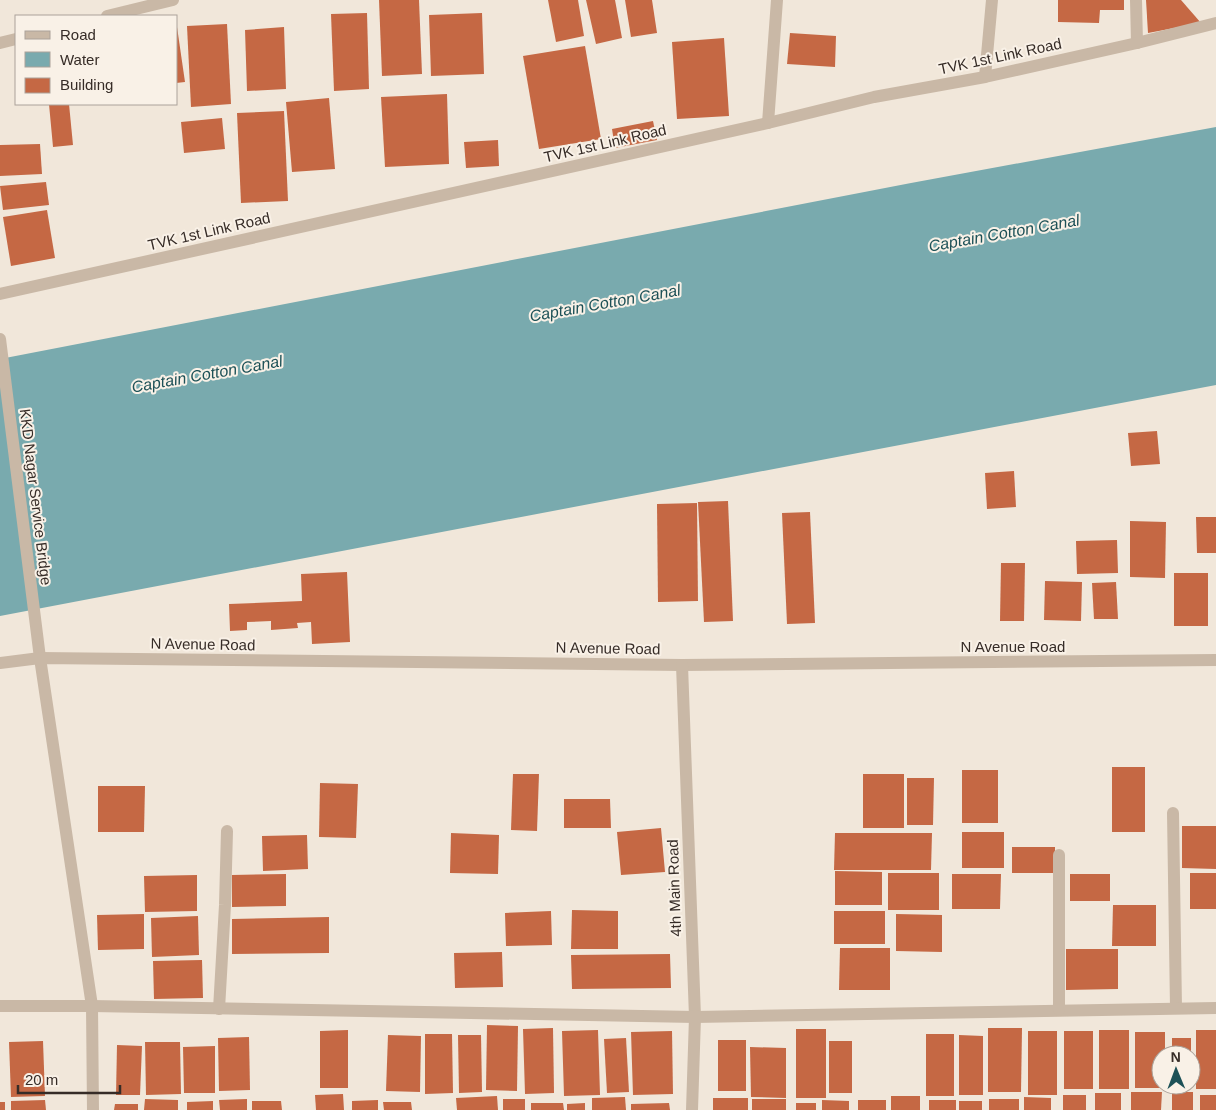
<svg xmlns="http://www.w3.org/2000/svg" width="1216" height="1110" viewBox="0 0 1216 1110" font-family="Helvetica,sans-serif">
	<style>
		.water { fill: #79aaae }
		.building { fill: #c56844 }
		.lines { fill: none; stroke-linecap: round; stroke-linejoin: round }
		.street { stroke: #c9b8a6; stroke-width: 12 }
		.labels { text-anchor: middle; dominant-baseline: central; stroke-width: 4; stroke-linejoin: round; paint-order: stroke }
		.street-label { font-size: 15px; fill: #362c27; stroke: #f9f1e7 }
		.water-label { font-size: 16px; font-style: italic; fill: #1d5157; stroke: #f9f1e7 }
	</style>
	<rect width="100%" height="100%" fill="#f1e7da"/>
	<polygon class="water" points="1216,127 1216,385 0,616 0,359 911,183"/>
	<g class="building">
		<polygon points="379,0 419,0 422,74 382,76"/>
		<polygon points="548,0 578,0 584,36 556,42"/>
		<polygon points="586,0 615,0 622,38 596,44"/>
		<polygon points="625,0 652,0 657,33 631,37"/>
		<polygon points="1058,0 1124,0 1124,10 1100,10 1099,23 1058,22"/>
		<polygon points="1146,0 1181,0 1201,23 1148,33"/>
		<polygon points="367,13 369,89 334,91 331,14"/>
		<polygon points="482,13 484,74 431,76 429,15"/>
		<polygon points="227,24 231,104 191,107 187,26"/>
		<polygon points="176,27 177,27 185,82 176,83"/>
		<polygon points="284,27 286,89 247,91 245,30"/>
		<polygon points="790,33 836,36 835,67 787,64"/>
		<polygon points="724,38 729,116 677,119 672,42"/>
		<polygon points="585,46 601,139 539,149 523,56"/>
		<polygon points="447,94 449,164 385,167 381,97"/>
		<polygon points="329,98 335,169 292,172 286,102"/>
		<polygon points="49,104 69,104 73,145 53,147"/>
		<polygon points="284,111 288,201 241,203 237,113"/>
		<polygon points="222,118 225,149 184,153 181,122"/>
		<polygon points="653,121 657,140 615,148 612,129"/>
		<polygon points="498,140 499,166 466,168 464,142"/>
		<polygon points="40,144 42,174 0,176 0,145"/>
		<polygon points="46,182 49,205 3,210 0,186"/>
		<polygon points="47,210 55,258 11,266 3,217"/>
		<polygon points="1157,431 1160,464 1131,466 1128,433"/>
		<polygon points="1014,471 1016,507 987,509 985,473"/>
		<polygon points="728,501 733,621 704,622 698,502"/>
		<polygon points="697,503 698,601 658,602 657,504"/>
		<polygon points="810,512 815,623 787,624 782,513"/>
		<polygon points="1196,517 1216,517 1216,553 1197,553"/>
		<polygon points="1130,521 1166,522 1165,578 1130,577"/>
		<polygon points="1117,540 1118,573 1077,574 1076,541"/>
		<polygon points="1001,563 1025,563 1024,621 1000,621"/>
		<polygon points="347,572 350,642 312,644 311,622 297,623 298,628 271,630 271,621 247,622 247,630 230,631 229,604 302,601 301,574"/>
		<rect x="1174" y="573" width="34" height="53"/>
		<polygon points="1045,581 1082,582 1081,621 1044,620"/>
		<polygon points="1116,582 1118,619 1094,619 1092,583"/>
		<rect x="1112" y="767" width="33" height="65"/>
		<rect x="962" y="770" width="36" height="53"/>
		<polygon points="513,774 539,774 537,831 511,830"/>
		<rect x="863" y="774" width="41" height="54"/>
		<polygon points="907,778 934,778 933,825 907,825"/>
		<polygon points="320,783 358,784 356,838 319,837"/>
		<polygon points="98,786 145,786 144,832 98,832"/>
		<polygon points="564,799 610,799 611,828 564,828"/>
		<polygon points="1182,826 1216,826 1216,869 1182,868"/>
		<polygon points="661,828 665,872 621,875 617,832"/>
		<rect x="962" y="832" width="42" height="36"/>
		<polygon points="451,833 499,835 498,874 450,873"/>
		<polygon points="835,833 932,833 931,870 834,870"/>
		<polygon points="307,835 308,869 263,871 262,836"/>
		<rect x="1012" y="847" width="43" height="26"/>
		<polygon points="835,871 882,872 882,905 835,905"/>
		<rect x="888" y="873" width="51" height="37"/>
		<rect x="1190" y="873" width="26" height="36"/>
		<polygon points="286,874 286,906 232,907 232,875"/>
		<polygon points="952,874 1001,874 1000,909 952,909"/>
		<rect x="1070" y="874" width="40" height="27"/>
		<polygon points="197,875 197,911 145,912 144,876"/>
		<polygon points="1113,905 1156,905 1156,946 1112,946"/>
		<polygon points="572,910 618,911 618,949 571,949"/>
		<polygon points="551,911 552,945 506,946 505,913"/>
		<rect x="834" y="911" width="51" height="33"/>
		<polygon points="144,914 144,949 98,950 97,915"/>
		<polygon points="896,914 942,915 942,952 896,951"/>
		<polygon points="198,916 199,955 152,957 151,918"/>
		<polygon points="329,917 329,953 232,954 232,919"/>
		<polygon points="840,948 890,948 890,990 839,990"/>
		<polygon points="1066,949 1118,949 1118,989 1066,990"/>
		<polygon points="502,952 503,987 455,988 454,953"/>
		<polygon points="670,954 671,988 572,989 571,955"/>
		<polygon points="202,960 203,998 154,999 153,961"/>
		<polygon points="487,1025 518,1026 517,1091 486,1090"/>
		<polygon points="553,1028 554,1093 525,1094 523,1029"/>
		<polygon points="988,1028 1022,1028 1021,1092 988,1092"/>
		<rect x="796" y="1029" width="30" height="69"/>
		<polygon points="348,1030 348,1088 320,1088 320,1031"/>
		<polygon points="598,1030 600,1095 564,1096 562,1031"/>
		<rect x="1099" y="1030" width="30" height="59"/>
		<rect x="1196" y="1030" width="20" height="59"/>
		<polygon points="672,1031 673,1094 633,1095 631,1032"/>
		<rect x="1028" y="1031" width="29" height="64"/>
		<rect x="1064" y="1031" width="29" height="58"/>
		<polygon points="1135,1032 1165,1032 1165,1055 1161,1055 1161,1085 1165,1085 1165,1088 1135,1088"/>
		<polygon points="425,1034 452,1034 453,1093 425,1094"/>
		<rect x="926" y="1034" width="28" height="62"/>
		<polygon points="388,1035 421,1036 420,1092 386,1091"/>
		<polygon points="458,1035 481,1035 482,1092 459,1093"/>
		<polygon points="959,1035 983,1036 983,1095 959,1095"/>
		<polygon points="249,1037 250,1090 219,1091 218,1038"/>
		<polygon points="626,1038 629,1092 607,1093 604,1039"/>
		<rect x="1172" y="1038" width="19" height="17"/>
		<rect x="718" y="1040" width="28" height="51"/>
		<polygon points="43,1041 45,1096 11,1097 9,1042"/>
		<rect x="829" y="1041" width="23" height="52"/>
		<polygon points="145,1042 180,1042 181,1094 146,1095"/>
		<polygon points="117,1045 142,1046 140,1095 116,1095"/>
		<polygon points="215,1046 215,1093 184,1093 183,1047"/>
		<polygon points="750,1047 786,1048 786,1098 751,1097"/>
		<polygon points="1131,1092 1162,1092 1161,1110 1131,1110"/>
		<rect x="1172" y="1092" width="21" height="18"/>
		<rect x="1095" y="1093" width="26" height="17"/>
		<polygon points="343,1094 344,1110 316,1110 315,1095"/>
		<rect x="1063" y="1095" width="23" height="15"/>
		<rect x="1200" y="1095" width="16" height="15"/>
		<polygon points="497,1096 498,1110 457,1110 456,1098"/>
		<rect x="891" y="1096" width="29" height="14"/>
		<polygon points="625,1097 626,1110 592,1110 592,1098"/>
		<polygon points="1024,1097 1051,1098 1051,1110 1024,1110"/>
		<rect x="713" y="1098" width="35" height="12"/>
		<polygon points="145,1099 178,1100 178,1110 144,1110"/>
		<polygon points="247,1099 247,1110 220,1110 219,1100"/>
		<rect x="503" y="1099" width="22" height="11"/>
		<rect x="752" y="1099" width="34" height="11"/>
		<rect x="989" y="1099" width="30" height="11"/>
		<polygon points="45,1100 46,1110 11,1110 11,1101"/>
		<polygon points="378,1100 378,1110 352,1110 352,1101"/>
		<polygon points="822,1100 849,1101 849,1110 822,1110"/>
		<rect x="858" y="1100" width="28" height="10"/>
		<rect x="929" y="1100" width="27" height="10"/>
		<polygon points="213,1101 213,1110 187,1110 187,1102"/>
		<polygon points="252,1101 281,1101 282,1110 252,1110"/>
		<rect x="959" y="1101" width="23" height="9"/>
		<rect x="0" y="1102" width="5" height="8"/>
		<polygon points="383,1102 411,1102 412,1110 384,1110"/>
		<polygon points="531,1103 563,1103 564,1110 531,1110"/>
		<polygon points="585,1103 585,1110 567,1110 567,1104"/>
		<polygon points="669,1103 670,1110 631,1110 631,1104"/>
		<rect x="796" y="1103" width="20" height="7"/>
		<polygon points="115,1104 138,1104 138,1110 114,1110"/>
	</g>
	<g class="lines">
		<g class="street">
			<polyline points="1136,0 1137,43"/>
			<polyline points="107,16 173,0"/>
			<polyline points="0,43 16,39"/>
			<polyline points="985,77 992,0"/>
			<polyline points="768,123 777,0"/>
			<polyline points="0,294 768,123 874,97 985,77 1137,43 1216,23"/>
			<polyline points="0,339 40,658 92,1006 93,1110"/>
			<polyline points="0,663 40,658 682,665 1216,660"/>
			<polyline points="682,665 695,1017 692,1110"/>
			<polyline points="1173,813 1176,1008"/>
			<polyline points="0,1006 92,1006 695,1017 1216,1008"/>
			<polyline points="219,1009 225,905 227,831"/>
			<polyline points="1059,1010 1059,855"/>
		</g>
	</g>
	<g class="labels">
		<g class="street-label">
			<text transform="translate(1000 56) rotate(-12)">TVK 1st Link Road</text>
			<text transform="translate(605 143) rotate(-13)">TVK 1st Link Road</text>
			<text transform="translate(209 231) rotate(-13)">TVK 1st Link Road</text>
			<text transform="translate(36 497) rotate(83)">KKD Nagar Service Bridge</text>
			<text transform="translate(203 644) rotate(1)">N Avenue Road</text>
			<text x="1013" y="646">N Avenue Road</text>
			<text transform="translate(608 648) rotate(1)">N Avenue Road</text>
			<text transform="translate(674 888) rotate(-92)">4th Main Road</text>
		</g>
		<g class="water-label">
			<text transform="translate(1004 233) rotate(-10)">Captain Cotton Canal</text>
			<text transform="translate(605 303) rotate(-10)">Captain Cotton Canal</text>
			<text transform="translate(207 374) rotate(-10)">Captain Cotton Canal</text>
		</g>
	</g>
	<rect x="15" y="15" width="162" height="90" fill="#f9f1e7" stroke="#aba29a"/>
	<rect x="25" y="31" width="25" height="8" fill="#c9b8a6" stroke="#aba29a"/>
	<text x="60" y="40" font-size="15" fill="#362c27">Road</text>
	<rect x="25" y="52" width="25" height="15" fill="#79aaae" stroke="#aba29a"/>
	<text x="60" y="65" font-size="15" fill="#362c27">Water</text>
	<rect x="25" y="78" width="25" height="15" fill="#c56844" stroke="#aba29a"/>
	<text x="60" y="90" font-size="15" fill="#362c27">Building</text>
	<g transform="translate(1176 1070) rotate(359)"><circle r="24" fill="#f9f1e7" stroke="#aba29a"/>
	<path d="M0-4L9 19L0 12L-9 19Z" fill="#1d5157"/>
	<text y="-8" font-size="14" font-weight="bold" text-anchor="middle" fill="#362c27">N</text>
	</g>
	<path d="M18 1085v8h102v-8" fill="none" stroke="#362c27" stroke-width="2.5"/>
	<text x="25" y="1085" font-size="15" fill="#362c27" stroke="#f9f1e7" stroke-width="4" paint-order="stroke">20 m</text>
</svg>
